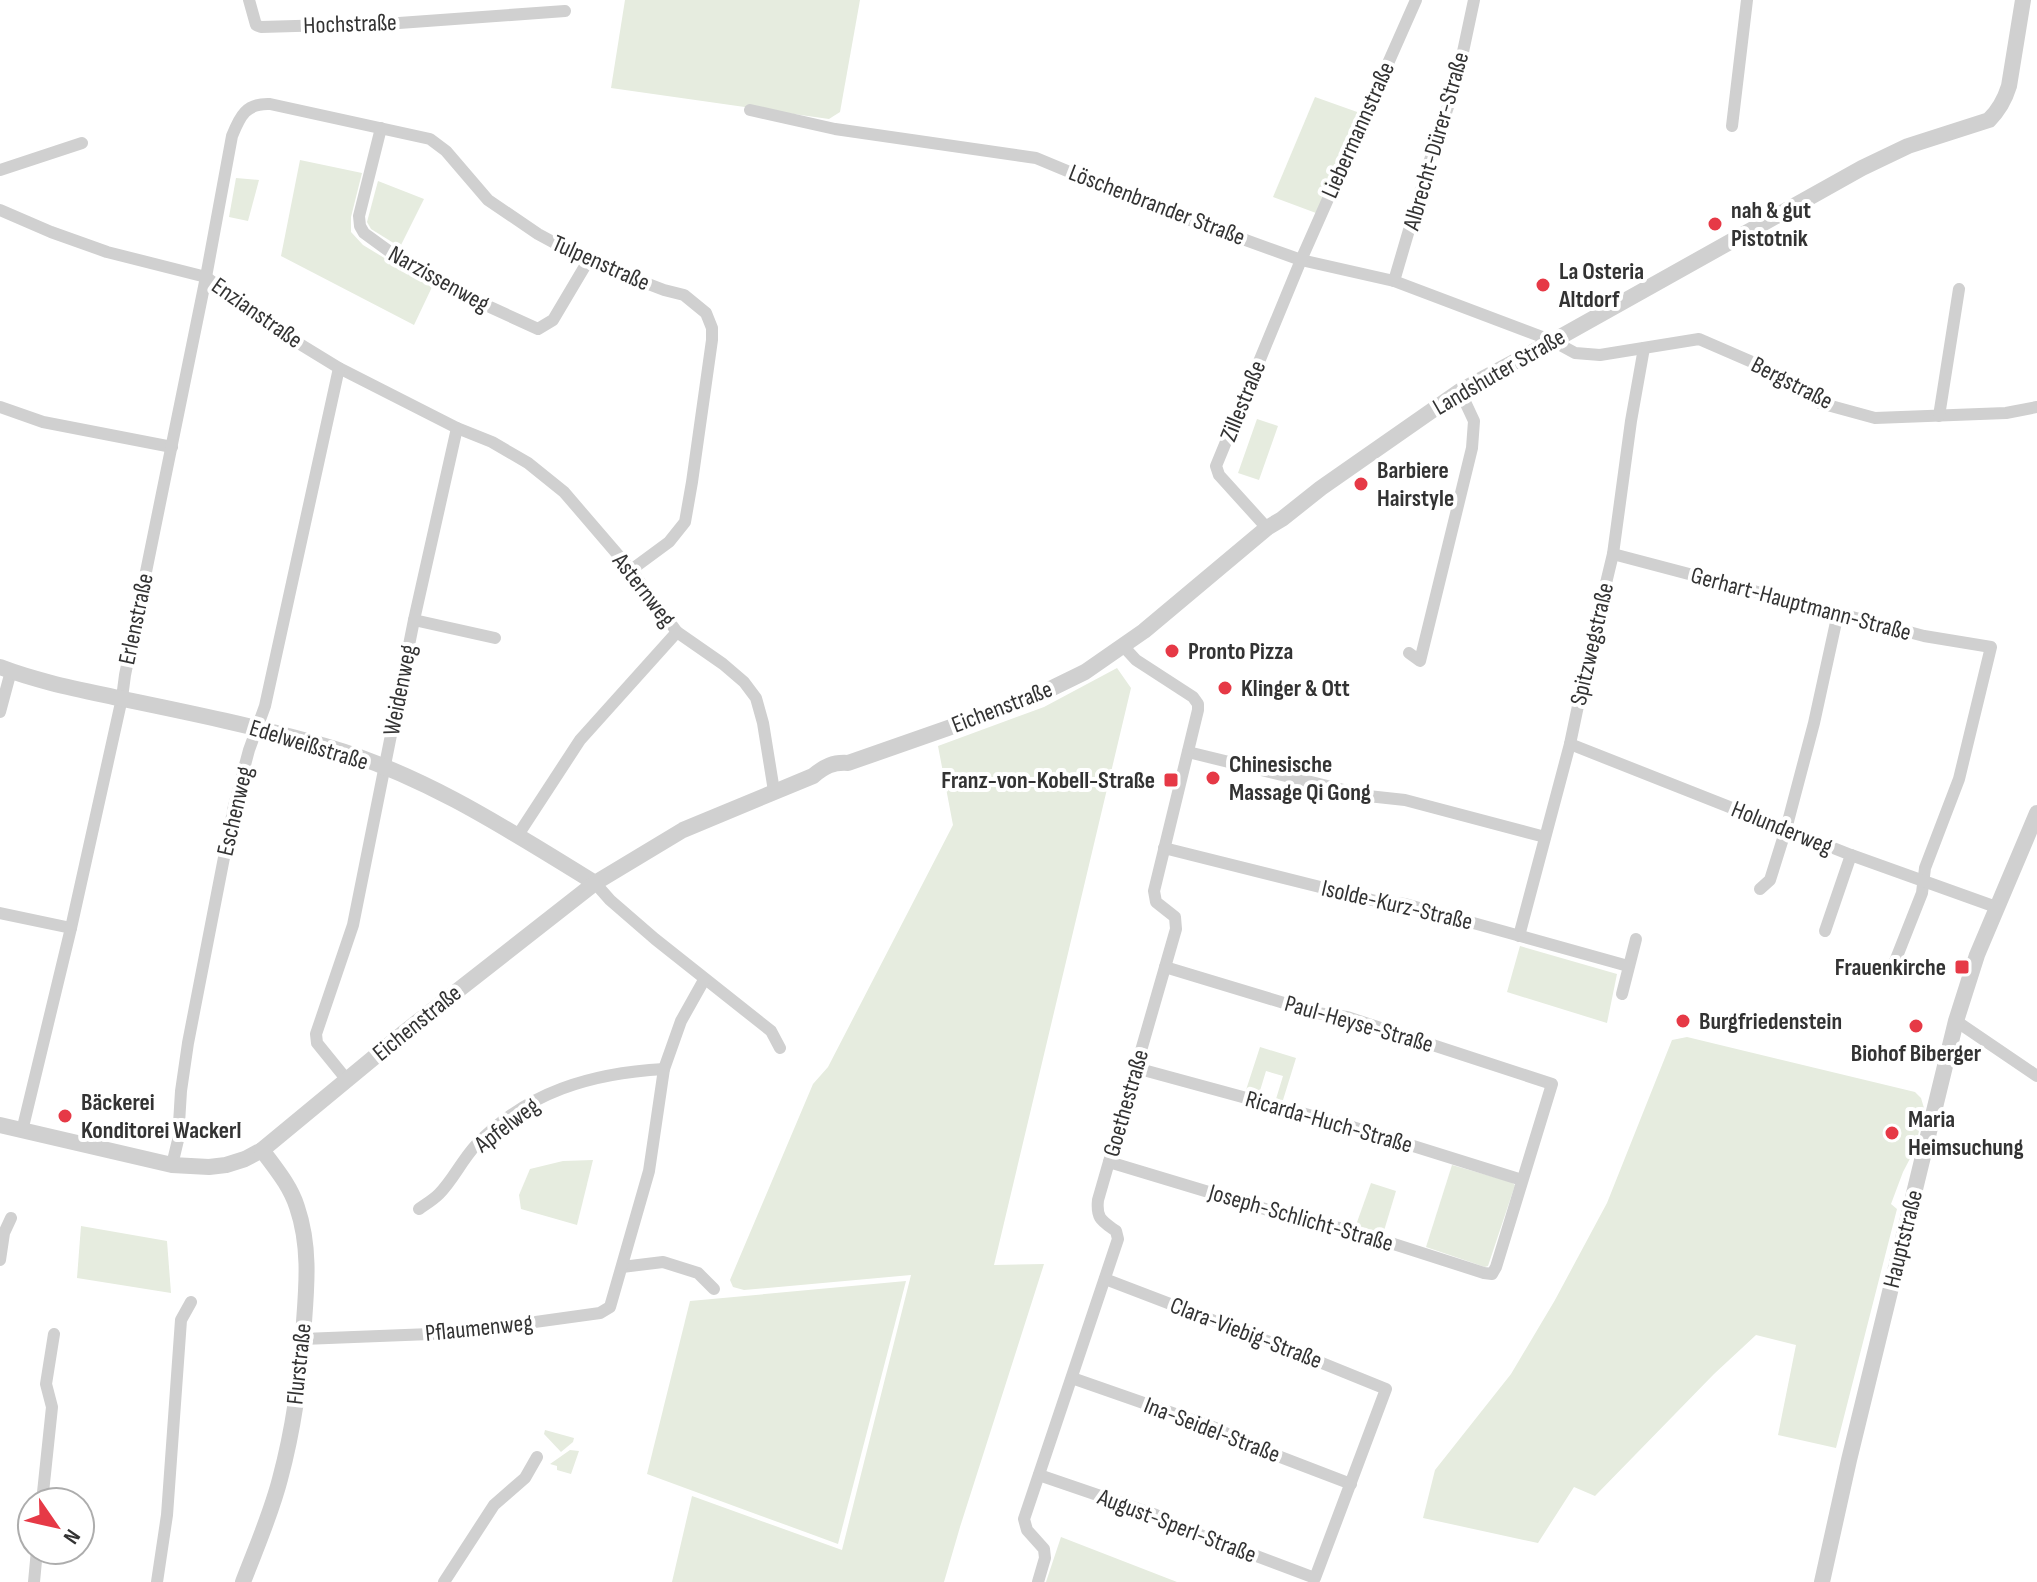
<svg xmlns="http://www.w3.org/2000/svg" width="2037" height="1582" viewBox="0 0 2037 1582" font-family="'Sofia Sans Condensed',sans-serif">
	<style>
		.green { fill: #e6ecdf }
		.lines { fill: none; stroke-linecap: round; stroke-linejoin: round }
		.minor { stroke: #d0d0d0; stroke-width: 12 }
		.tertiary { stroke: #d0d0d0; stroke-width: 16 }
		.poi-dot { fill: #e63946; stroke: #fff; stroke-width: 3 }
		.labels { text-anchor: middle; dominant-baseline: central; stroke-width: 8; stroke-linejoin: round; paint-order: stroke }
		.street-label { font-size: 24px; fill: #333; stroke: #fff }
		.poi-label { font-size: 24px; font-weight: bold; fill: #333; stroke: #fff; text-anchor: start }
	</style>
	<rect width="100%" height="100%" fill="#fff"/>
	<g class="green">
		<polygon points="625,0 860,0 840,112 829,119 611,88"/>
		<polygon points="1315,97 1360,113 1316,213 1273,197"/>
		<polygon points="300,160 362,173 351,217 351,232 363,245 432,287 414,325 281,256"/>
		<polygon points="236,178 259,180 248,221 229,217"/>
		<polygon points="378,181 424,199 400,247 371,229 367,222"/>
		<polygon points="1257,419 1278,426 1259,480 1238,473"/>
		<polygon points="1117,668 1131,688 994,1265 1044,1264 960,1527 944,1582 672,1582 692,1496 842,1550 911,1275 744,1290 733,1287 730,1280 813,1084 828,1067 953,825 938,746 1044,707"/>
		<polygon points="1520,946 1617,974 1607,1023 1507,992"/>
		<polygon points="1687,1037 1915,1092 1921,1098 1924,1108 1915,1149 1903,1172 1891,1204 1897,1209 1836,1448 1778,1435 1796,1345 1756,1335 1714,1374 1595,1496 1574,1487 1538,1543 1423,1518 1435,1470 1511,1374 1555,1300 1607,1203 1672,1040"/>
		<polygon points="1260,1047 1296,1058 1283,1100 1276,1099 1283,1076 1266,1071 1259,1094 1246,1090"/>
		<polygon points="593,1160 577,1225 521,1209 519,1195 530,1169 563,1161"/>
		<polygon points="1452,1165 1511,1182 1515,1185 1488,1266 1485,1267 1426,1247"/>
		<polygon points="1371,1183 1396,1191 1383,1234 1356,1225"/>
		<polygon points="81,1226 167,1241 171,1293 77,1278"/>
		<polygon points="906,1281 838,1544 647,1474 690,1301"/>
		<polygon points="545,1430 574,1438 573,1442 561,1452 544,1434"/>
		<polygon points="570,1450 579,1451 571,1474 557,1470 557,1466 550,1464"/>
		<polygon points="1061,1537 1177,1582 1046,1582"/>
	</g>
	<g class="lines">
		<g class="minor">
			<polyline points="249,0 256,25 261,27 399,23 565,11"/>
			<polyline points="750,110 835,129 1036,158 1149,205 1301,260 1394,281 1553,341 1575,353 1600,355 1699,339 1759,365 1820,403 1875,418 2006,413 2037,407"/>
			<polyline points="1732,126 1747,0"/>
			<polyline points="381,128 359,216 360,226 364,233 408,265 457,292 538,329 553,320 588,261"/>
			<polyline points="0,170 82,143"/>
			<polyline points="0,210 51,232 107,252 206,277 272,327 339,368 457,428 492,442 528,463 564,492 631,570 677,632 723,664 744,682 756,698 763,723 774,791"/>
			<polyline points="1394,281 1426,172 1457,80 1474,0"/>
			<polyline points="0,407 43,422 172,447"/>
			<polyline points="1939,416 1959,289"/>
			<polyline points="1267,528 1219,475 1216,466 1301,260 1416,0"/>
			<polyline points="1613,554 1924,636 1991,647 1959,779 1925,868 1922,893 1892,969"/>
			<polyline points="414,620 495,638"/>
			<polyline points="1409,653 1420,661 1472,448 1474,421 1460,391"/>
			<polyline points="0,712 11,671"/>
			<polyline points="1570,744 1851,855 1996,907"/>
			<polyline points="1188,752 1368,796 1405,800 1545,837"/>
			<polyline points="518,835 580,740 677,632"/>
			<polyline points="1164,848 1376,901 1405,904 1628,966"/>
			<polyline points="595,883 610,900 655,939 771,1031 780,1048"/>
			<polyline points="1760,889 1770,880 1786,829 1814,723 1838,613"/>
			<polyline points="0,913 71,928"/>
			<polyline points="1825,931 1851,855"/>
			<polyline points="1519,936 1570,744 1588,658 1613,554 1631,421 1644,348"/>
			<polyline points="1622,994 1636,939"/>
			<polyline points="1956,1021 2037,1076"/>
			<polyline points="1136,1068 1346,1125 1522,1180"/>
			<polyline points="347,1080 317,1043 316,1034 353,925 414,620 457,428"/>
			<path d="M22,1131l49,-203 51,-230 3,-23 81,-398 26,-141c8,-20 14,-33 38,-32l160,35 16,12 42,49 50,34 50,27 76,29 20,5 22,18 6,15v12l-20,142 -7,40 -16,20 -38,28"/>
			<polyline points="1109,1162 1318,1225 1347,1229 1484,1273 1492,1274 1496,1267 1552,1084 1347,1017 1317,1013 1165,967"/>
			<polyline points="172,1165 178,1140 181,1091 188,1043 234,806 249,750 265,706 339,368"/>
			<path d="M419,1209c7,-5 14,-9 20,-15 14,-14 23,-34 37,-49 51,-53 115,-72 188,-76"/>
			<polyline points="0,1260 4,1233 11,1218"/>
			<polyline points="622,1267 663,1262 698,1273 714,1289"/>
			<polyline points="303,1339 456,1333 600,1313 610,1307 649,1171 664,1069 681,1021 704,980"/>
			<polyline points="1072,1378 1218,1429 1244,1443 1351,1484"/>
			<polyline points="1039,1475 1156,1515 1179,1527 1315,1578 1386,1389 1280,1346 1105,1279"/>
			<polyline points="42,1502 52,1407 46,1384 54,1334"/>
			<polyline points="34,1582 37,1550"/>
			<polyline points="157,1582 167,1515 181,1320 191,1302"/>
			<polyline points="444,1582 494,1505 525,1478 537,1457"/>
			<path d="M1038,1582l7,-24 -1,-9 -17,-19 -3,-11 94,-280 -2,-8c-14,-10 -20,-12 -18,-31l78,-271 -1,-12 -19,-15 -2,-11 44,-181v-6l-5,-7 -57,-37 -12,-13"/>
		</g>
		<g class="tertiary">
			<path d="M0,667c39,15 82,23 123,32 68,14 135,28 202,47 98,28 184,84 270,137"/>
			<path d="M0,1125l172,40 37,2 17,-2 19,-6 17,-9 144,-119 189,-148 88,-53 130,-54c12,-10 20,-14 35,-13l123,-43 69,-26 45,-22 59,-41 123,-103 15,-9 39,-31 139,-97 93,-50 309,-173 46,-22 81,-26c10,-10 16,-21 20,-34l14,-86"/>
			<path d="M243,1582c13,-34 28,-68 37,-103 14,-52 21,-104 24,-157 3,-39 6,-77 -7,-115 -7,-22 -22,-39 -35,-57"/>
			<polyline points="1822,1582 1849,1460 1956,1021 1977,955 2037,813"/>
		</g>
	</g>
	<g class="poi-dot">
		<circle cx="1715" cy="224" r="8"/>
		<circle cx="1543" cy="285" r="8"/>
		<circle cx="1361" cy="484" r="8"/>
		<circle cx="1172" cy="651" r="8"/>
		<circle cx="1225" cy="688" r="8"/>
		<circle cx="1213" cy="778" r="8"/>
		<rect x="1163" y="772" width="16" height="16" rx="4"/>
		<rect x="1954" y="959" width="16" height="16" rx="4"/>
		<circle cx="1683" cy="1021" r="8"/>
		<circle cx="1916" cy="1026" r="8"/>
		<circle cx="65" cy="1116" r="8"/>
		<circle cx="1892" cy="1133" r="8"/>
	</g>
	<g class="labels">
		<g class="street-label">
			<text transform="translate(350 24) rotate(-2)">Hochstraße</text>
			<text transform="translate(1358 130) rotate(-66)">Liebermannstraße</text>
			<text transform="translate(1436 141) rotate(-74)">Albrecht-Dürer-Straße</text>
			<text transform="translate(1157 205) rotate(21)">Löschenbrander Straße</text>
			<text transform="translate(601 263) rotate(24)">Tulpenstraße</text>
			<text transform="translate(439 279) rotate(29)">Narzissenweg</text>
			<text transform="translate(257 313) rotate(35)">Enzianstraße</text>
			<text transform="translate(1499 372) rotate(-30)">Landshuter Straße</text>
			<text transform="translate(1792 383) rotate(27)">Bergstraße</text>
			<text transform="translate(1243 401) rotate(-68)">Zillestraße</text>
			<text transform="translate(644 590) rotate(52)">Asternweg</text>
			<text transform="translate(1801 604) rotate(15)">Gerhart-Hauptmann-Straße</text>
			<text transform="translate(136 619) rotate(-78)">Erlenstraße</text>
			<text transform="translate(1592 644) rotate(-77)">Spitzwegstraße</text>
			<text transform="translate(400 690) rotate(-79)">Weidenweg</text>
			<text transform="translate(1002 707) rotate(-21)">Eichenstraße</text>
			<text transform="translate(309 745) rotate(17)">Edelweißstraße</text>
			<text transform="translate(235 811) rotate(-77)">Eschenweg</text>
			<text transform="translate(1782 828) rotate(22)">Holunderweg</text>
			<text transform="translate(1397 905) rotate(13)">Isolde-Kurz-Straße</text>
			<text transform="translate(417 1023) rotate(-39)">Eichenstraße</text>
			<text transform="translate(1359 1024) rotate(16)">Paul-Heyse-Straße</text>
			<text transform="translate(1126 1103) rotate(-74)">Goethestraße</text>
			<text transform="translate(1329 1122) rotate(16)">Ricarda-Huch-Straße</text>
			<text transform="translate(507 1125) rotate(-37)">Apfelweg</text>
			<text transform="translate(1301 1218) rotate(16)">Joseph-Schlicht-Straße</text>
			<text transform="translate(1903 1239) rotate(-76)">Hauptstraße</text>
			<text transform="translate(479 1328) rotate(-6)">Pflaumenweg</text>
			<text transform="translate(1246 1333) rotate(21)">Clara-Viebig-Straße</text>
			<text transform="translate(299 1364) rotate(-84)">Flurstraße</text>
			<text transform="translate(1212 1430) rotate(21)">Ina-Seidel-Straße</text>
			<text transform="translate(1177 1526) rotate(21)">August-Sperl-Straße</text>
		</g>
		<g class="poi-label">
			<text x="1731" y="210">nah &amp; gut<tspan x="1731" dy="28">Pistotnik</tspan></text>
			<text x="1559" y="271">La Osteria<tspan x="1559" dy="28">Altdorf</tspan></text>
			<text x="1377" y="470">Barbiere<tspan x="1377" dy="28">Hairstyle</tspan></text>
			<text x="1188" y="651">Pronto Pizza</text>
			<text x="1241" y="688">Klinger &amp; Ott</text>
			<text x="1229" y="764">Chinesische<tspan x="1229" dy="28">Massage Qi Gong</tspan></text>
			<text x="1155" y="780" text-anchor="end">Franz-von-Kobell-Straße</text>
			<text x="1946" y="967" text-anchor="end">Frauenkirche</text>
			<text x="1699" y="1021">Burgfriedenstein</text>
			<text x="1916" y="1053" text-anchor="middle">Biohof Biberger</text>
			<text x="81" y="1102">Bäckerei<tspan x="81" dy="28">Konditorei Wackerl</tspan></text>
			<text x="1908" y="1119">Maria<tspan x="1908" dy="28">Heimsuchung</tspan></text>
		</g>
	</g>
	<g transform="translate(56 1526) rotate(124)"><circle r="38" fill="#ffffff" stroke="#adadad" stroke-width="2"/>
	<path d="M0-6L14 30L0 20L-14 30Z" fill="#e63946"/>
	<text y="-12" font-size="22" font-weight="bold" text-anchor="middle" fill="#333333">N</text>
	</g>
</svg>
